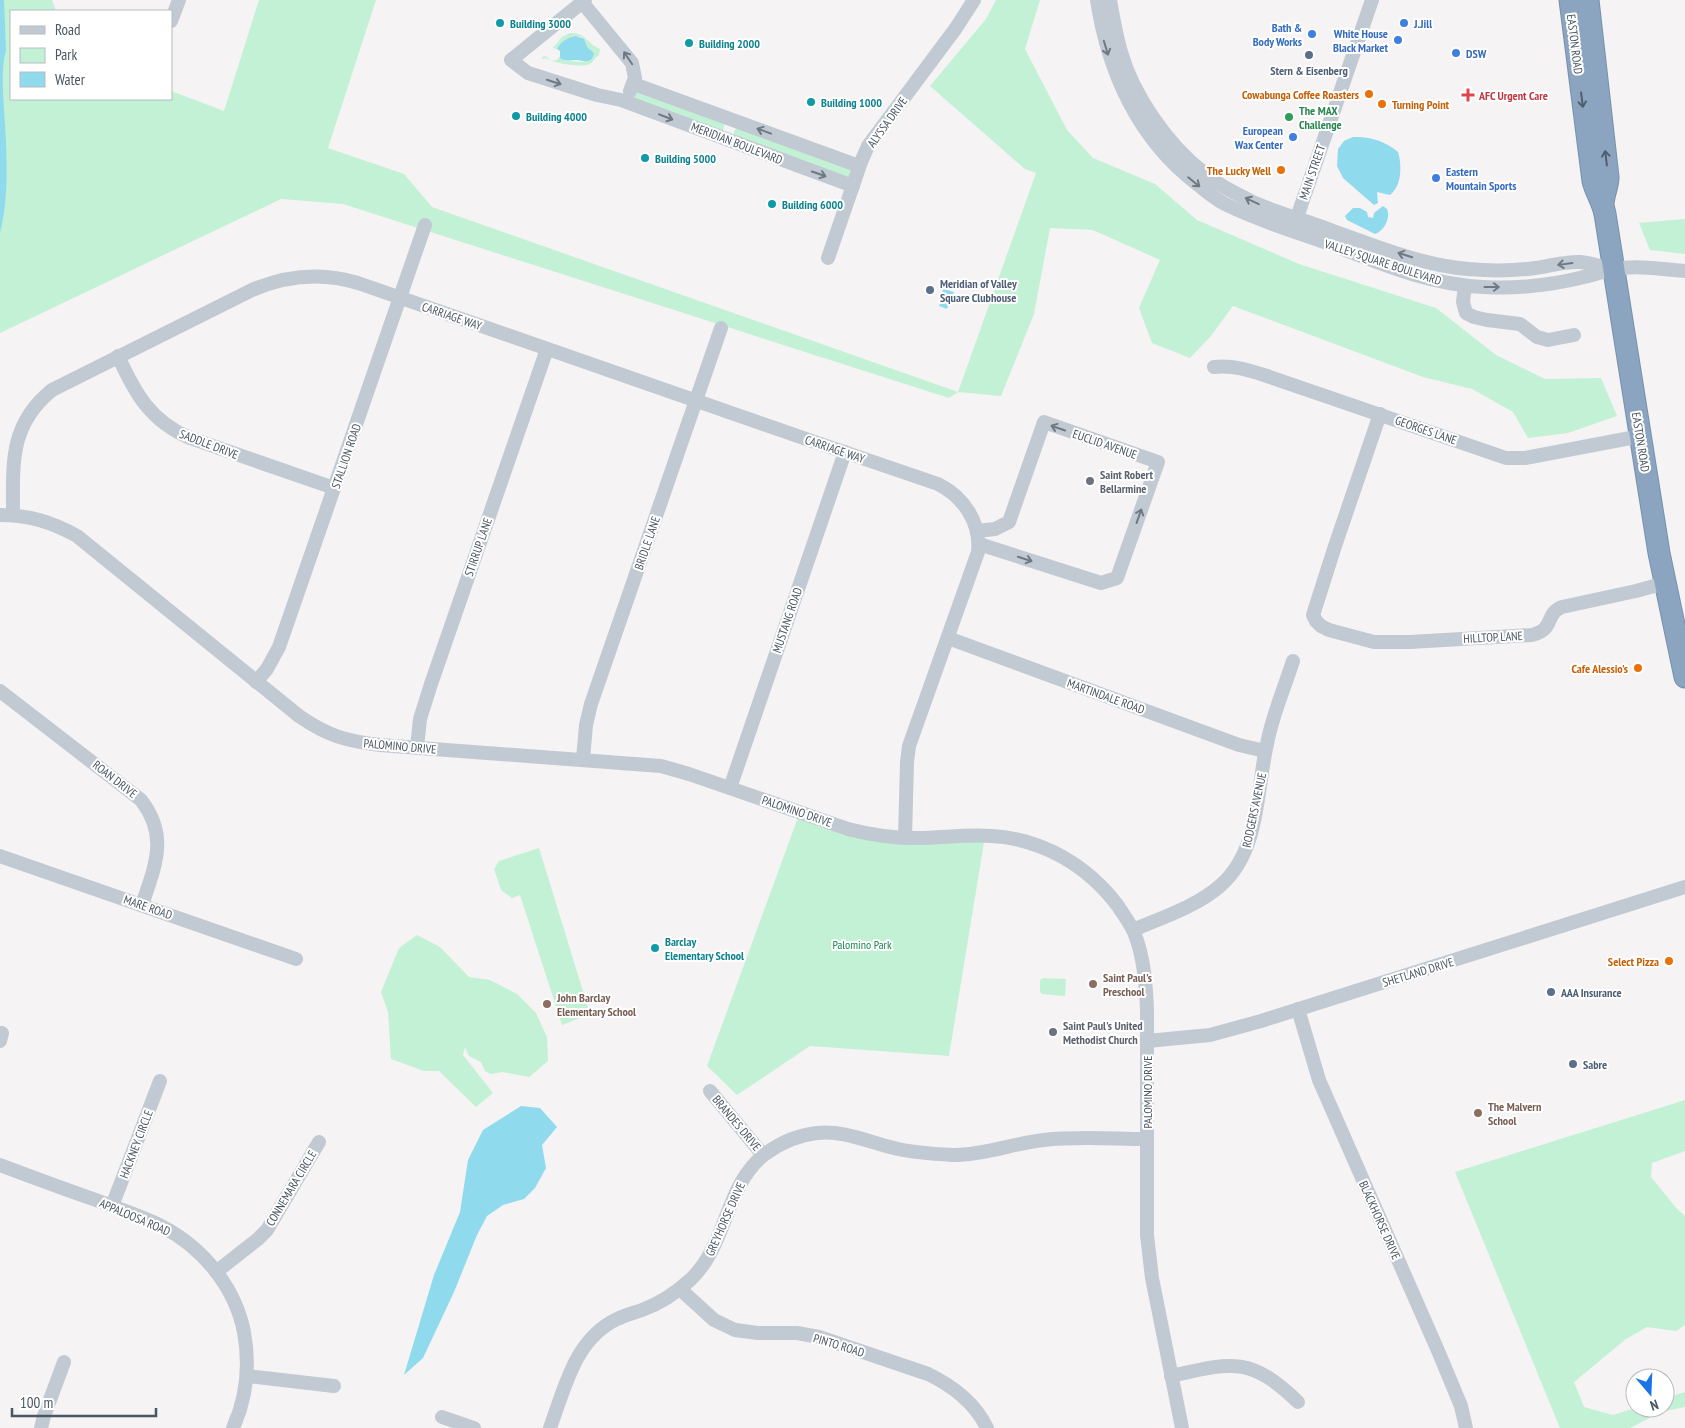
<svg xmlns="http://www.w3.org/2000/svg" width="1685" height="1428" viewBox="0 0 1685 1428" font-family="'PT Sans Narrow',sans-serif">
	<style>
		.green { fill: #c3f1d5 }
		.water { fill: #90daee }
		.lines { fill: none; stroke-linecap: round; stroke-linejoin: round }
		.highway-casing { stroke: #7690ad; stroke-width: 23 }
		.minor { stroke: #c1cad2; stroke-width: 14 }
		.highway { stroke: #8ba5c1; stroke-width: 21 }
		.oneway { stroke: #6e7983 }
		.oneway2 { stroke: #505e6b }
		.culture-dot { fill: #0f9aa8; stroke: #fff; stroke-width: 2 }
		.shop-dot { fill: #3f7fe0; stroke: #fff; stroke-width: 2 }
		.service-dot { fill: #5c6f8a; stroke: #fff; stroke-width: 2 }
		.food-dot { fill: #e8710a; stroke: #fff; stroke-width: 2 }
		.health-dot { fill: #e0444e; stroke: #fff; stroke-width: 2 }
		.leisure-dot { fill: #2e9e5b; stroke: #fff; stroke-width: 2 }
		.worship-dot { fill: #6b7280; stroke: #fff; stroke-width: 2 }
		.education-dot { fill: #8d6e63; stroke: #fff; stroke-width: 2 }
		.labels { text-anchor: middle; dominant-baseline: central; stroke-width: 4; stroke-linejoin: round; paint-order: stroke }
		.culture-label { font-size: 12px; font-weight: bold; fill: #0d838f; stroke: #fff; text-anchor: start }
		.shop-label { font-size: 12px; font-weight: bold; fill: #366cbe; stroke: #fff; text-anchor: start }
		.street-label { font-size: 12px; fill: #4a5661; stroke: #fff }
		.service-label { font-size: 12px; font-weight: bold; fill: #4e5e75; stroke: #fff; text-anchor: start }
		.food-label { font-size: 12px; font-weight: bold; fill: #c56008; stroke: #fff; text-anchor: end }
		.health-label { font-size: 12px; font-weight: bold; fill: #be3a42; stroke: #fff; text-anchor: start }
		.leisure-label { font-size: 12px; font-weight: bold; fill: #27864d; stroke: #fff; text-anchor: start }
		.worship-label { font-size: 12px; font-weight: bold; fill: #5b616d; stroke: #fff; text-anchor: start }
		.park-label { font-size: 12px; fill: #17864f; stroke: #fff }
		.education-label { font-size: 12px; font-weight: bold; fill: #785e54; stroke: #fff; text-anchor: start }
	</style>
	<rect width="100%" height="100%" fill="#f5f3f3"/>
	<g class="green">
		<polygon points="0,0 52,0 56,11 11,11 11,99 171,99 171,91 224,111 259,0 376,0 328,148 404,174 432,207 958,392 1036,173 1025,169 930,86 986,19 996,0 1040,0 1025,49 1067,130 1093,158 1155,184 1197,220 1299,264 1436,308 1496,355 1545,379 1601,378 1617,416 1568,433 1528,438 1513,412 1472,389 1423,377 1233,306 1210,337 1190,358 1152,343 1139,308 1160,260 1093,230 1050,228 1034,314 1001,396 958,392 949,398 343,204 281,199 0,333"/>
		<path d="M570,33c15,-1 18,11 30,16l-1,6c-5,3 -5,6 -9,9 -8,4 -38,-1 -44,-6l-4,1v-2l4,-1 5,5 6,-1 3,-4 5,5 18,1 6,-13c-2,-3 -3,-8 -7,-11 -9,-6 -21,3 -25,11l-4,-1 9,-11z"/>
		<polygon points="636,91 724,123 724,128 722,131 634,100 633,96"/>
		<polygon points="738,127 849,166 853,173 848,178 734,135 734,131"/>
		<polygon points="1685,219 1685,254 1650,250 1639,223"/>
		<polygon points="800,812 848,829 985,836 949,1056 810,1046 737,1095 707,1066"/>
		<polygon points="539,848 590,1014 562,1025 520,895 512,898 501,890 494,869 499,861"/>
		<polygon points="417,935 440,947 469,977 490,980 517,994 536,1013 547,1037 548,1061 529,1077 502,1072 491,1074 485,1071 481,1062 469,1056 465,1047 463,1055 493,1093 476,1107 439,1071 424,1071 391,1059 388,1012 381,992 399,948"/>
		<polygon points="1043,978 1066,979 1065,996 1042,994 1040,992 1040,980"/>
		<polygon points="1685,1100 1685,1151 1652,1163 1651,1177 1677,1209 1685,1216 1685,1325 1676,1331 1647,1327 1626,1339 1574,1382 1584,1407 1613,1415 1635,1408 1665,1408 1665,1398 1685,1392 1685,1407 1661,1412 1630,1428 1560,1428 1455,1172"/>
	</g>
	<g class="water">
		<path d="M0,0h4l2,51c-6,17 -2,54 -1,73 2,35 4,74 -5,109z"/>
		<path d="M576,36l8,3 4,9 6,5c-2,11 -9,8 -17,7 -7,0 -11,2 -17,-2v-7l-3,-2c4,-8 11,-12 19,-13z"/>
		<path d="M1353,137c17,-1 32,4 45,15 4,13 4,34 -8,43l-13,-3 1,11 -4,2 -31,-27 -6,-12 1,-17 6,-8z"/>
		<path d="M1383,206l4,3c4,9 -3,22 -12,25l-28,-14 -2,-4 8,-8h7l7,4 1,5 5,1 1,-5z"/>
		<polygon points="944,289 954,292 947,309 939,306 944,293 942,292"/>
		<polygon points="521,1106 540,1108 557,1127 542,1145 546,1168 535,1188 524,1199 503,1205 487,1216 477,1235 454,1292 423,1358 404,1375 434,1275 460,1212 468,1160 483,1130"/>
	</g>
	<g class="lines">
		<defs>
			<g id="highway">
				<path d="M1570,0l23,181c3,12 9,19 12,33l54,339 26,124"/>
				<path d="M1588,0l20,177c0,10 -5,18 -5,28"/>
			</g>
		</defs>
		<use href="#highway" class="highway-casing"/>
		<g class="minor">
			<polyline points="585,0 511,60 528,73 597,95 621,100 853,186"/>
			<path d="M1097,0c11,72 41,139 100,184 9,7 18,15 28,20 36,18 75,29 113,43 46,18 94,38 145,40 33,2 69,-2 101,-10 10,-2 19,-6 29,-8 24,-4 49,0 72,2"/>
			<path d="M1110,0c3,17 6,35 11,52 12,43 47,93 82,120 15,13 34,22 52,31 26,11 52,18 78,28 43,15 88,34 135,38 22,2 45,2 67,-1 15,-2 31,-7 45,-6 10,1 20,4 30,7"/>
			<polyline points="582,2 632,63 635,78 630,91"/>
			<polyline points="171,21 179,0"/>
			<polyline points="634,84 859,166"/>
			<polyline points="1294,226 1372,0"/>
			<polyline points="828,258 861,162 868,146 956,28 974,0"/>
			<polyline points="1465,286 1463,302 1466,313 1474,317 1487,320 1520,324 1537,337 1548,340 1574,335"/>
			<path d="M118,356c17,37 32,65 72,82l144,50"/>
			<path d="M1214,367c19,-2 35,3 53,9l239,82h19l116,-22"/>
			<path d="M1380,414l-45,132 -22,69 3,6 5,5 8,4 45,12h36l122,-7c24,-6 12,-21 30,-28l74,-16 29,-8"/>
			<path d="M0,515c29,0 52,7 77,21l222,180c29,20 47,25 81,29l281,21 28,8 159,55c23,6 45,9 68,9 25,0 51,-4 76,-2 51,3 96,30 126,70 5,8 12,17 16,26 10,25 12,52 13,78v225l5,43 30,150"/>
			<path d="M13,515c0,-52 -4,-90 39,-125l200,-100c35,-15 70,-18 106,-7l454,158 126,43c26,13 43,39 40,68l-69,194 -2,16 -2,76"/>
			<polyline points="977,531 995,529 1009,522 1044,422 1158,462 1117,578 1101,583 979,544"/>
			<polyline points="948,638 1239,745 1265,751"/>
			<polyline points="256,682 267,669 279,647 425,225"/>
			<path d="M0,691l141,109c28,36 14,66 1,105"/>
			<polyline points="417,747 420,719 431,684 547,349"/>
			<polyline points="583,759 586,725 591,704 721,328"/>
			<polyline points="730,788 845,452"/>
			<polyline points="0,856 296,959"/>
			<path d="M1133,930c28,-12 65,-24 88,-45 39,-35 35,-93 46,-141 5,-28 17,-55 26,-83"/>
			<polyline points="1298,1009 1319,1080 1439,1353 1461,1406 1466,1428"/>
			<polyline points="0,1041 2,1033"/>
			<polyline points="1147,1041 1210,1035 1261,1021 1685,887"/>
			<polyline points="710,1091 763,1155"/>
			<path d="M0,1165c32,12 64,24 96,35 22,9 46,16 67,27 40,21 72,60 81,105 6,33 3,65 -11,96"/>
			<polyline points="112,1206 160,1081"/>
			<polyline points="216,1272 258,1239 267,1230 319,1142"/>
			<path d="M680,1289l34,31 21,10 23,3h39l22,4 109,37c25,12 47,29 59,54"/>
			<polyline points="247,1376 334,1386"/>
			<path d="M1171,1376c62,-14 79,-20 127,26"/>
			<polyline points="442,1417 474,1428"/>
			<polyline points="41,1428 44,1416 64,1362"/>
			<path d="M550,1428c15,-41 25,-89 67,-109 8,-4 17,-6 25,-9 19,-7 34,-17 48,-30 38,-35 34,-94 75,-126 15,-11 33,-19 52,-21 29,-3 53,10 81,16 18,4 38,5 56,6 31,0 60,-12 90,-15 34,-4 69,-1 102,-1"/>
		</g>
		<use href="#highway" class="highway"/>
	</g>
	<defs><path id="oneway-shaft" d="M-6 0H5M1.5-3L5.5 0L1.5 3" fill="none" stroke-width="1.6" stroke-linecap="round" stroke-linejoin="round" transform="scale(1.25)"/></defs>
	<g class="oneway">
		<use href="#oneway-shaft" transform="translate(1106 48) rotate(73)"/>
		<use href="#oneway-shaft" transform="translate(628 58) rotate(-124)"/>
		<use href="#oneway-shaft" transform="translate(554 82) rotate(18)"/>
		<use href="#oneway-shaft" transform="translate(666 117) rotate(21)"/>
		<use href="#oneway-shaft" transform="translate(764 131) rotate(-160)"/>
		<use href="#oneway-shaft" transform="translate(819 174) rotate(19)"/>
		<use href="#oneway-shaft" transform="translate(1194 182) rotate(39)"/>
		<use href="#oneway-shaft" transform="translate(1252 201) rotate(-155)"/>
		<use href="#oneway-shaft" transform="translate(1405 255) rotate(-162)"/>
		<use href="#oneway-shaft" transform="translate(1565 264) rotate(172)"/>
		<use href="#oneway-shaft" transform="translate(1492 287)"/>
		<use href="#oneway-shaft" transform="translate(1058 428) rotate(-161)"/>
		<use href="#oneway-shaft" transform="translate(1139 516) rotate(-71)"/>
		<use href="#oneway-shaft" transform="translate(1025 559) rotate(18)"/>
	</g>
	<g class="oneway2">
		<use href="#oneway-shaft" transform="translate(1582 100) rotate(83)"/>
		<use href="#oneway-shaft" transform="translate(1606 158) rotate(-97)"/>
	</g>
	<g class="culture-dot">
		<circle cx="500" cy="23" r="5"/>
		<circle cx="689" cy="43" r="5"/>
		<circle cx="811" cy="102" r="5"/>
		<circle cx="516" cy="116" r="5"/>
		<circle cx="645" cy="158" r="5"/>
		<circle cx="772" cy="204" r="5"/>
		<circle cx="655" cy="948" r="5"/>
	</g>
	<g class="shop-dot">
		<circle cx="1404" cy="23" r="5"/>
		<circle cx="1312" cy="34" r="5"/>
		<circle cx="1398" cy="40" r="5"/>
		<circle cx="1456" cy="53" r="5"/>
		<circle cx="1293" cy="137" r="5"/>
		<circle cx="1436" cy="178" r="5"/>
	</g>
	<g class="service-dot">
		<circle cx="1309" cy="55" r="5"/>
		<circle cx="930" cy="290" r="5"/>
		<circle cx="1551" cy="992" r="5"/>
		<circle cx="1573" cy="1064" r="5"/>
	</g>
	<g class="food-dot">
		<circle cx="1369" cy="94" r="5"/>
		<circle cx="1382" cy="104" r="5"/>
		<circle cx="1281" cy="170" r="5"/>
		<circle cx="1638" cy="668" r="5"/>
		<circle cx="1669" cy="961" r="5"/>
	</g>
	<path class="health-dot" d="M1465.5 87.5h5v5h5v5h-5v5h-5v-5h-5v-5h5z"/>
	<circle class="leisure-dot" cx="1289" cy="117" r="5"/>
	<g class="worship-dot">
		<circle cx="1090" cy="481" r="5"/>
		<circle cx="1053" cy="1032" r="5"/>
	</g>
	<g class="education-dot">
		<circle cx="1093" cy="984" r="5"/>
		<circle cx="547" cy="1004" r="5"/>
		<circle cx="1478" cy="1113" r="5"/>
	</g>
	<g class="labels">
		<g class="culture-label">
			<text x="510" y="23">Building 3000</text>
			<text x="699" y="43">Building 2000</text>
			<text x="821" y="102">Building 1000</text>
			<text x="526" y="116">Building 4000</text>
			<text x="655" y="158">Building 5000</text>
			<text x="782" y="204">Building 6000</text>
			<text x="665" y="941">Barclay<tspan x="665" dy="14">Elementary School</tspan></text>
		</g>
		<g class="shop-label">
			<text x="1414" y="23">J.Jill</text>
			<text x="1302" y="27" text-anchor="end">Bath &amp;<tspan x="1302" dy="14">Body Works</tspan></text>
			<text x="1388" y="33" text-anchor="end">White House<tspan x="1388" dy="14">Black Market</tspan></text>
			<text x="1466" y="53">DSW</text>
			<text x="1283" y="130" text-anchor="end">European<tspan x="1283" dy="14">Wax Center</tspan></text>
			<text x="1446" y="171">Eastern<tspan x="1446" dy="14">Mountain Sports</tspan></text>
		</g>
		<g class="street-label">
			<text transform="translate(1575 44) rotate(83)">EASTON ROAD</text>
			<text transform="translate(887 122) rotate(-54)">ALYSSA DRIVE</text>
			<text transform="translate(737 143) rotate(21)">MERIDIAN BOULEVARD</text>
			<text transform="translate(1312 172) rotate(-71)">MAIN STREET</text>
			<text transform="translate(1383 262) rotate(18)">VALLEY SQUARE BOULEVARD</text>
			<text transform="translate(452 316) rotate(19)">CARRIAGE WAY</text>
			<text transform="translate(1426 430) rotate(19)">GEORGES LANE</text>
			<text transform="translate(1641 442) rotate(81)">EASTON ROAD</text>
			<text transform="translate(209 444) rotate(21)">SADDLE DRIVE</text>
			<text transform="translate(1105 444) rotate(19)">EUCLID AVENUE</text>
			<text transform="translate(835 449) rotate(19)">CARRIAGE WAY</text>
			<text transform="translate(346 456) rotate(-71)">STALLION ROAD</text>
			<text transform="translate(647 543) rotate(-71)">BRIDLE LANE</text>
			<text transform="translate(478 547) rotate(-71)">STIRRUP LANE</text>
			<text transform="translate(787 620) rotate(-71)">MUSTANG ROAD</text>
			<text transform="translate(1493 637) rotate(-3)">HILLTOP LANE</text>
			<text transform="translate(1106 696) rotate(20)">MARTINDALE ROAD</text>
			<text transform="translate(400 746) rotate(5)">PALOMINO DRIVE</text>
			<text transform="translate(115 779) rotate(38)">ROAN DRIVE</text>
			<text transform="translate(1254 810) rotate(-78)">RODGERS AVENUE</text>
			<text transform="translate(797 811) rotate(19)">PALOMINO DRIVE</text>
			<text transform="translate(148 907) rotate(19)">MARE ROAD</text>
			<text transform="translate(1418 972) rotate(-17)">SHETLAND DRIVE</text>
			<text transform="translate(1147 1092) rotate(-90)">PALOMINO DRIVE</text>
			<text transform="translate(737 1123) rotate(50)">BRANDES DRIVE</text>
			<text transform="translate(136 1144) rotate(-69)">HACKNEY CIRCLE</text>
			<text transform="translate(291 1188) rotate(-59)">CONNEMARA CIRCLE</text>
			<text transform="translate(135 1217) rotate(23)">APPALOOSA ROAD</text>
			<text transform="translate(725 1219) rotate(-66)">GREYHORSE DRIVE</text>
			<text transform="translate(1380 1220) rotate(66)">BLACKHORSE DRIVE</text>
			<text transform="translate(839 1345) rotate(17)">PINTO ROAD</text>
		</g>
		<g class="service-label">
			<text x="1309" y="70" text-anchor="middle">Stern &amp; Eisenberg</text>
			<text x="940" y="283">Meridian of Valley<tspan x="940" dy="14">Square Clubhouse</tspan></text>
			<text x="1561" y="992">AAA Insurance</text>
			<text x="1583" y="1064">Sabre</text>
		</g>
		<g class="food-label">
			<text x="1359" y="94">Cowabunga Coffee Roasters</text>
			<text x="1392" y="104" text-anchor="start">Turning Point</text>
			<text x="1271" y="170">The Lucky Well</text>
			<text x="1628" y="668">Cafe Alessio's</text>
			<text x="1659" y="961">Select Pizza</text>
		</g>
		<g class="health-label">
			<text x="1479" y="95">AFC Urgent Care</text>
		</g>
		<g class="leisure-label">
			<text x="1299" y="110">The MAX<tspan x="1299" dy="14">Challenge</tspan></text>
		</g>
		<g class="worship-label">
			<text x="1100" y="474">Saint Robert<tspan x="1100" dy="14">Bellarmine</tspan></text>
			<text x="1063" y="1025">Saint Paul's United<tspan x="1063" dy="14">Methodist Church</tspan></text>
		</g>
		<g class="park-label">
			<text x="862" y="944">Palomino Park</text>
		</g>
		<g class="education-label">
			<text x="1103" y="977">Saint Paul's<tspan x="1103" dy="14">Preschool</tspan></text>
			<text x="557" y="997">John Barclay<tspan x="557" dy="14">Elementary School</tspan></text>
			<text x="1488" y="1106">The Malvern<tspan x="1488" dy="14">School</tspan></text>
		</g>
	</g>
	<rect x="10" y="10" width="162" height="90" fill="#ffffff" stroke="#b7bbc0"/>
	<rect x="20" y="26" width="25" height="8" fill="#c1cad2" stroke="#b7bbc0"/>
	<text x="55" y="35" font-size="15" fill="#4a5661">Road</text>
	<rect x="20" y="48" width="25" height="15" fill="#c3f1d5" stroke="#b7bbc0"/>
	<text x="55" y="60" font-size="15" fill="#4a5661">Park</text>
	<rect x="20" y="72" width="25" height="15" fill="#90daee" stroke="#b7bbc0"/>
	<text x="55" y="85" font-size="15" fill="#4a5661">Water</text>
	<g transform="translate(1650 1393) rotate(161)"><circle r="24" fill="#ffffff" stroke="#b7bbc0"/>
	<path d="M0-4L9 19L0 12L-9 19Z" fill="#1a73e8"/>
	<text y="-8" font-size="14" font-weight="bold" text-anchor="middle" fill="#4a5661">N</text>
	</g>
	<path d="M12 1408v8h144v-8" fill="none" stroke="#4a5661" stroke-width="2.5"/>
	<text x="20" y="1408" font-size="15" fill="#4a5661" stroke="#ffffff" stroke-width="4" paint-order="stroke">100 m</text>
</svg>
